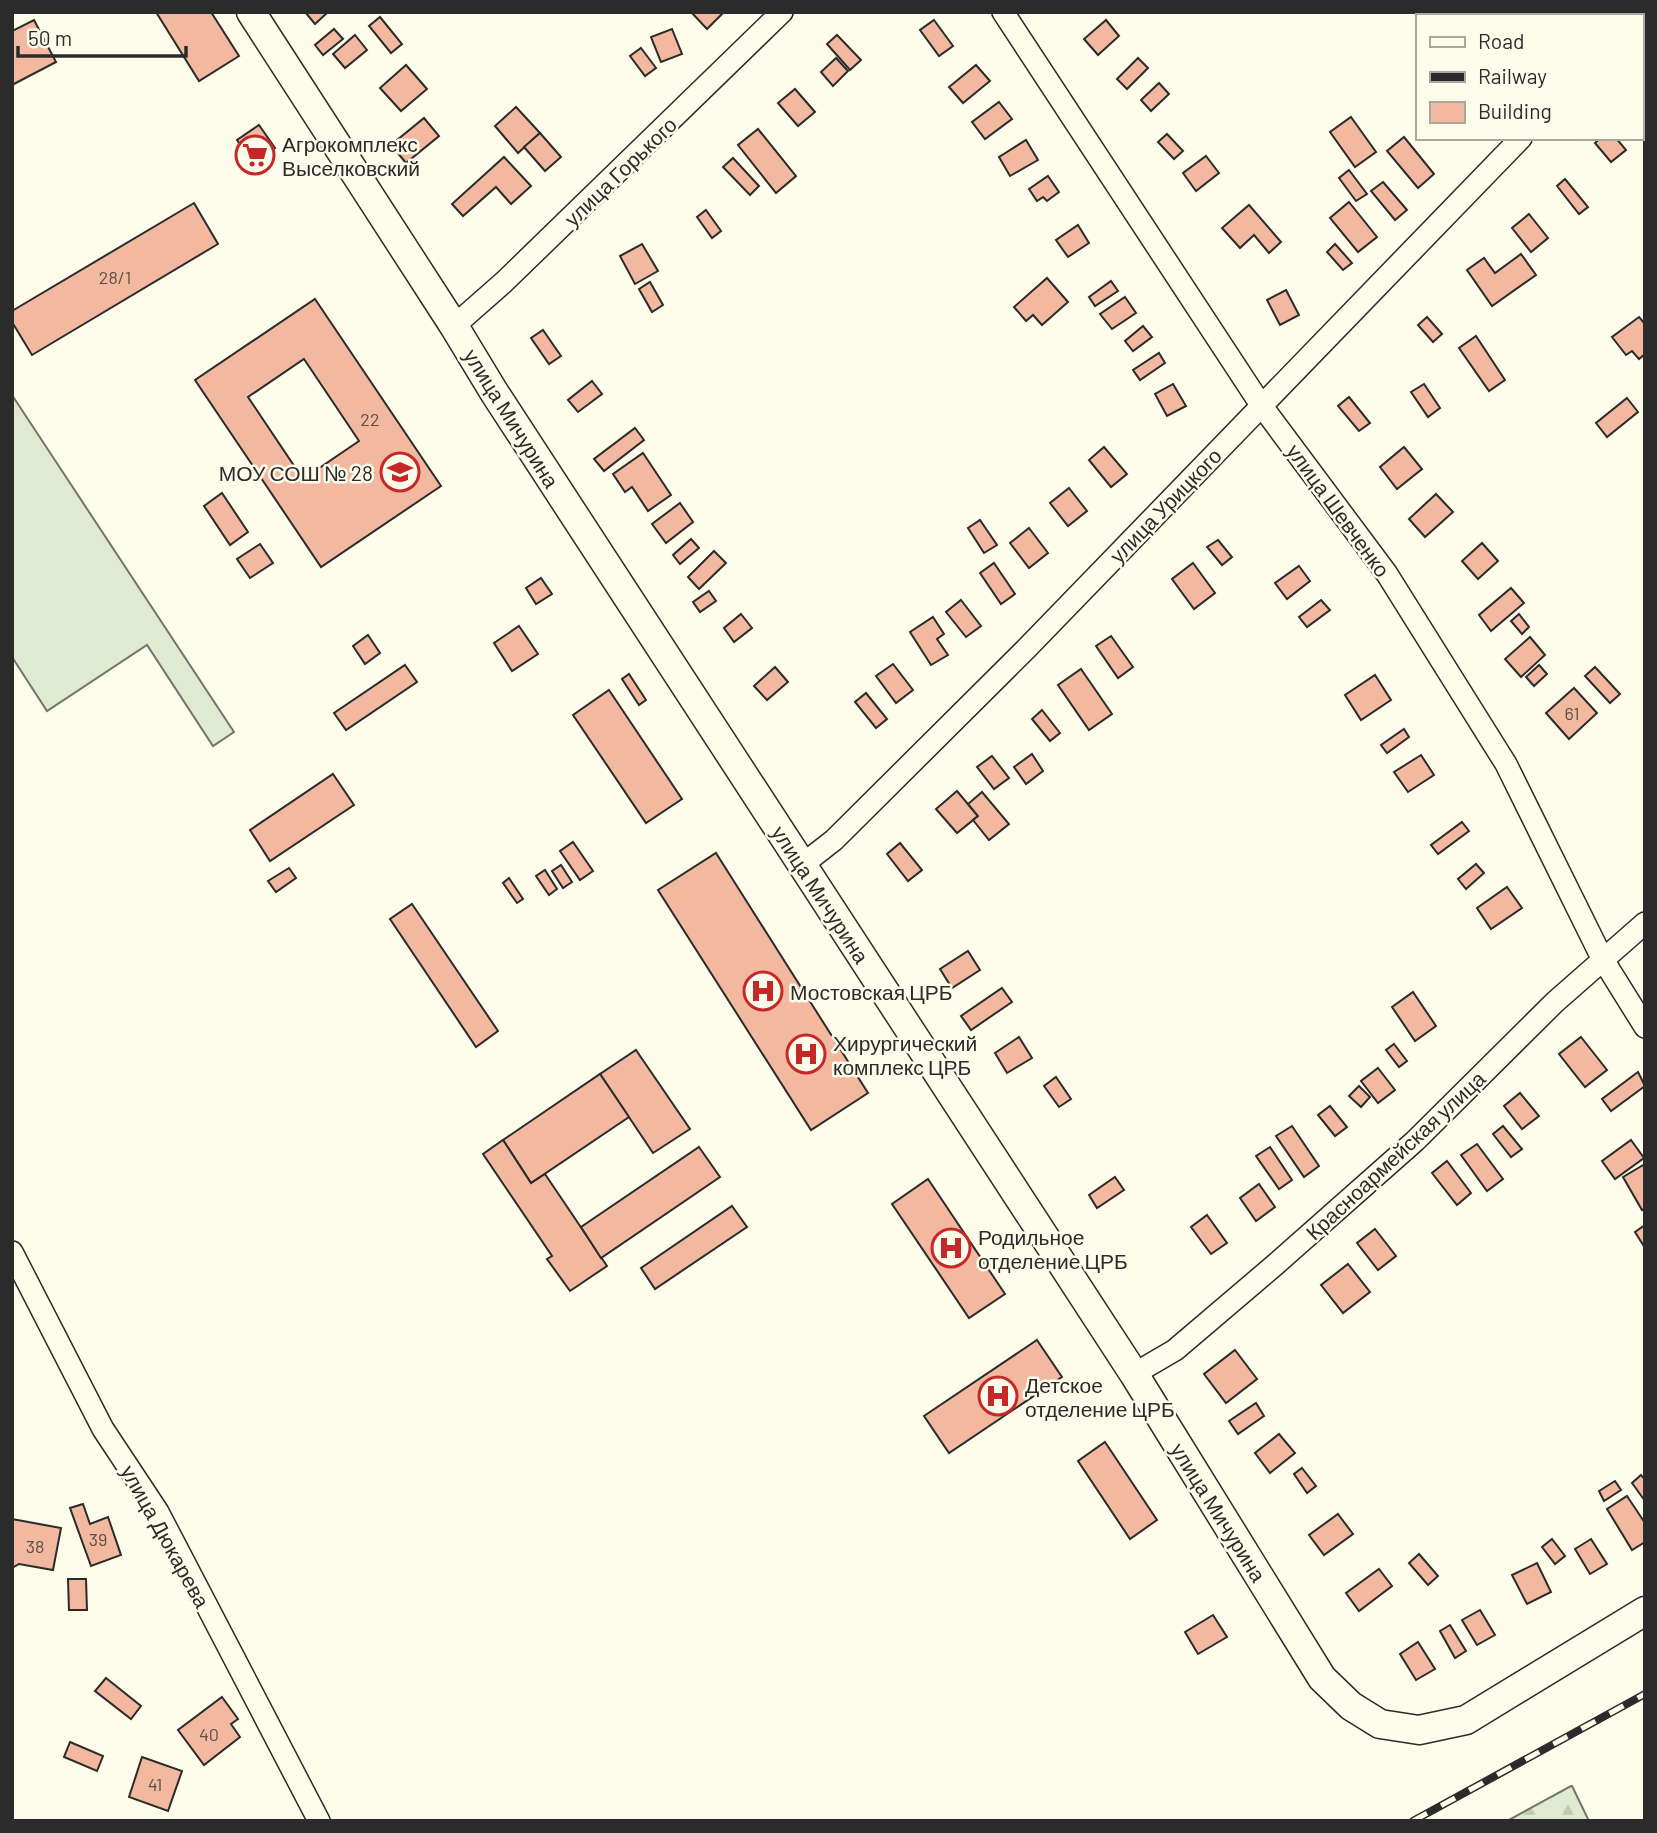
<svg xmlns="http://www.w3.org/2000/svg" width="1657" height="1833" viewBox="0 0 1657 1833" font-family="Barlow,sans-serif">
	<style>
		.forest { fill: url(#forest-firs); stroke: #74746e; stroke-width: 2 }
		.pitch { fill: #deebd1; stroke: #74746e; stroke-width: 2 }
		.building { fill: #f2b8a0; stroke: #2b2b2b; stroke-width: 2; fill-rule: evenodd }
		.lines { fill: none; stroke-linecap: round; stroke-linejoin: round }
		.street-casing { stroke: #2b2b2b; stroke-width: 24 }
		.secondary-casing { stroke: #2b2b2b; stroke-width: 31 }
		.street { stroke: #fdfbea; stroke-width: 21 }
		.secondary { stroke: #fdfbea; stroke-width: 28 }
		.rail-casing { stroke: #2b2b2b; stroke-width: 8 }
		.rail { stroke: #fdfbea; stroke-width: 5; stroke-dasharray: 16; stroke-linecap: butt }
		.labels { text-anchor: middle; dominant-baseline: central; stroke-width: 5; stroke-linejoin: round; paint-order: stroke }
		.number-label { font-size: 18px; fill: #5d4e48 }
		.poi-label { font-size: 21px; fill: #2b2b2b; stroke: #fdfbea; text-anchor: start }
		.street-label { font-size: 21px; fill: #2b2b2b; stroke: #fdfbea }
	</style>
	<defs>
		<pattern id="forest-firs" width="22" height="20" patternUnits="userSpaceOnUse" patternTransform="scale(1.75)"><rect width="22" height="20" fill="#deebd1"/><path d="M5 1l3.5 6h-7zM16 11l3.5 6h-7z" fill="#bfcab4"/></pattern>
	</defs>
	<rect width="100%" height="100%" fill="#fdfbea"/>
	<polygon class="forest" points="1572,1786 1589,1821 1507,1821 1571,1786"/>
	<polygon class="pitch" points="12,395 234,732 213,746 147,645 47,711 12,657"/>
	<g class="building">
		<polygon points="156,12 211,12 239,56 199,81"/>
		<polygon points="305,12 328,12 315,24"/>
		<polygon points="691,12 724,12 707,29"/>
		<polygon points="380,17 402,44 391,53 369,26"/>
		<polygon points="34,20 56,62 12,85 12,31"/>
		<polygon points="934,20 953,46 939,56 920,30"/>
		<polygon points="1106,20 1119,36 1098,55 1084,39"/>
		<polygon points="334,29 343,39 323,55 315,45"/>
		<polygon points="672,29 682,54 661,62 651,37"/>
		<polygon points="355,35 367,50 345,68 333,54"/>
		<polygon points="837,35 861,60 850,70 827,44"/>
		<polygon points="641,48 656,68 645,76 630,56"/>
		<polygon points="836,58 848,71 833,86 821,72"/>
		<polygon points="1138,58 1148,68 1127,89 1117,79"/>
		<polygon points="406,65 427,89 401,111 380,88"/>
		<polygon points="976,65 990,81 963,103 949,87"/>
		<polygon points="1159,83 1169,94 1151,111 1141,100"/>
		<polygon points="795,89 815,112 798,126 778,103"/>
		<polygon points="999,102 1012,119 985,139 972,122"/>
		<polygon points="516,107 540,133 518,153 495,126"/>
		<polygon points="1351,117 1376,152 1355,167 1330,132"/>
		<polygon points="424,118 439,136 406,163 391,145"/>
		<polygon points="259,125 275,148 253,163 237,140"/>
		<polygon points="758,129 796,176 776,193 738,145"/>
		<polygon points="540,133 561,157 545,171 524,147"/>
		<polygon points="1167,134 1183,151 1174,159 1158,142"/>
		<polygon points="1404,137 1434,174 1418,188 1387,151"/>
		<polygon points="1600,138 1616,138 1626,150 1611,162 1595,143"/>
		<polygon points="1026,140 1038,160 1010,176 999,157"/>
		<polygon points="1206,156 1219,173 1196,191 1183,173"/>
		<polygon points="504,157 531,186 511,204 496,187 463,216 452,204"/>
		<polygon points="733,158 759,186 750,195 723,167"/>
		<polygon points="1349,170 1367,194 1356,201 1339,178"/>
		<polygon points="1048,176 1059,192 1047,201 1043,197 1037,201 1029,189"/>
		<polygon points="1565,179 1588,207 1579,214 1557,186"/>
		<polygon points="1383,182 1407,210 1395,220 1371,191"/>
		<polygon points="1349,202 1377,237 1358,252 1330,218"/>
		<polygon points="194,203 218,244 32,355 12,322 12,311"/>
		<polygon points="1249,205 1281,242 1269,253 1254,235 1240,248 1222,228"/>
		<polygon points="706,210 721,231 712,238 697,217"/>
		<polygon points="1529,214 1548,238 1531,252 1512,228"/>
		<polygon points="1078,225 1089,243 1068,257 1056,240"/>
		<polygon points="642,244 658,271 635,284 620,256"/>
		<polygon points="1335,244 1352,263 1343,270 1327,252"/>
		<polygon points="1521,254 1536,275 1492,306 1467,270 1484,258 1495,273"/>
		<polygon points="1047,278 1068,302 1042,325 1033,315 1026,321 1014,307"/>
		<polygon points="1111,281 1118,291 1095,306 1089,297"/>
		<polygon points="650,282 663,305 652,312 639,289"/>
		<polygon points="1286,290 1299,315 1280,325 1267,300"/>
		<polygon points="1125,297 1136,313 1112,329 1100,314"/>
		<path d="M315,299l126,187 -120,81 -126,-187zM304,359l55,82 -56,38 -55,-82z"/>
		<polygon points="1427,317 1442,334 1433,342 1418,325"/>
		<polygon points="1639,317 1645,324 1645,354 1639,359 1632,351 1626,355 1612,337"/>
		<polygon points="1143,326 1152,337 1133,351 1125,341"/>
		<polygon points="543,330 561,356 549,364 531,338"/>
		<polygon points="1476,336 1505,380 1489,391 1459,348"/>
		<polygon points="1159,353 1165,363 1140,380 1133,370"/>
		<polygon points="592,381 602,394 578,412 568,400"/>
		<polygon points="1173,384 1186,406 1167,416 1155,394"/>
		<polygon points="1424,384 1440,408 1428,417 1411,392"/>
		<polygon points="1349,397 1370,423 1359,431 1338,406"/>
		<polygon points="1627,398 1638,412 1607,437 1596,423"/>
		<polygon points="635,428 644,440 604,471 594,459"/>
		<polygon points="1104,447 1127,474 1111,487 1089,460"/>
		<polygon points="1404,447 1422,469 1397,489 1380,467"/>
		<polygon points="643,453 671,495 648,511 632,487 625,492 613,474"/>
		<polygon points="1069,488 1087,511 1068,526 1050,503"/>
		<polygon points="222,493 248,532 230,545 204,506"/>
		<polygon points="1436,494 1453,512 1425,537 1409,519"/>
		<polygon points="680,503 693,522 666,543 652,524"/>
		<polygon points="980,520 997,545 984,553 968,528"/>
		<polygon points="1029,528 1048,553 1029,568 1010,543"/>
		<polygon points="691,539 699,548 680,564 673,555"/>
		<polygon points="1218,540 1232,557 1222,565 1207,547"/>
		<polygon points="1482,543 1498,561 1478,579 1462,561"/>
		<polygon points="260,544 273,563 250,578 237,559"/>
		<polygon points="714,551 726,563 699,589 688,577"/>
		<polygon points="994,563 1015,594 1001,604 980,573"/>
		<polygon points="1193,563 1215,593 1194,609 1172,579"/>
		<polygon points="1299,566 1310,581 1287,599 1275,583"/>
		<polygon points="541,578 552,594 536,604 526,588"/>
		<polygon points="1511,588 1524,603 1491,631 1479,615"/>
		<polygon points="709,591 716,601 700,612 693,602"/>
		<polygon points="961,600 981,626 966,637 946,612"/>
		<polygon points="1321,600 1330,610 1307,627 1299,617"/>
		<polygon points="741,614 752,628 734,642 724,628"/>
		<polygon points="1519,614 1529,627 1522,634 1511,621"/>
		<polygon points="933,617 944,634 937,639 948,655 931,665 910,632"/>
		<polygon points="519,626 538,654 512,671 494,643"/>
		<polygon points="368,635 380,653 365,664 353,646"/>
		<polygon points="1111,636 1133,667 1118,678 1096,646"/>
		<polygon points="1530,637 1545,655 1521,677 1505,659"/>
		<polygon points="893,664 913,690 896,703 876,676"/>
		<polygon points="405,665 417,682 346,730 334,713"/>
		<polygon points="1539,665 1547,674 1534,686 1526,677"/>
		<polygon points="775,667 788,682 767,700 754,686"/>
		<polygon points="1595,667 1620,694 1610,703 1585,676"/>
		<polygon points="1081,669 1112,714 1089,730 1058,685"/>
		<polygon points="629,674 646,700 639,705 622,679"/>
		<polygon points="1375,675 1391,700 1361,720 1345,695"/>
		<polygon points="1574,688 1597,713 1569,739 1546,713"/>
		<polygon points="609,690 682,799 646,823 573,715"/>
		<polygon points="866,693 887,719 876,728 855,702"/>
		<polygon points="1042,710 1060,733 1050,741 1032,719"/>
		<polygon points="1404,729 1409,737 1387,753 1381,745"/>
		<polygon points="1032,754 1043,771 1026,784 1014,767"/>
		<polygon points="1421,755 1434,775 1408,792 1394,772"/>
		<polygon points="992,756 1009,778 994,789 977,767"/>
		<polygon points="333,774 354,805 270,861 250,830"/>
		<polygon points="957,791 978,816 957,833 936,809"/>
		<polygon points="982,792 1009,824 989,840 973,820 978,816 968,804"/>
		<polygon points="1462,822 1469,831 1438,854 1431,845"/>
		<polygon points="573,842 593,871 580,880 560,851"/>
		<polygon points="900,843 922,870 908,881 887,854"/>
		<polygon points="716,853 868,1093 811,1130 658,890"/>
		<polygon points="1476,864 1484,873 1466,889 1458,879"/>
		<polygon points="561,865 572,882 563,888 552,871"/>
		<polygon points="289,868 296,878 276,892 268,881"/>
		<polygon points="545,870 557,889 549,895 536,876"/>
		<polygon points="509,878 523,899 517,903 503,883"/>
		<polygon points="1507,887 1522,908 1491,929 1477,908"/>
		<polygon points="412,904 498,1031 476,1047 390,919"/>
		<polygon points="968,951 980,970 952,988 940,969"/>
		<polygon points="1002,988 1012,1002 971,1030 961,1016"/>
		<polygon points="1413,992 1436,1026 1415,1041 1392,1007"/>
		<polygon points="1019,1037 1032,1058 1007,1073 995,1053"/>
		<polygon points="1581,1037 1607,1070 1585,1087 1559,1054"/>
		<polygon points="1394,1044 1407,1061 1399,1067 1386,1050"/>
		<polygon points="636,1050 690,1129 653,1153 600,1074"/>
		<polygon points="1378,1068 1395,1090 1378,1103 1361,1081"/>
		<polygon points="1638,1072 1645,1086 1611,1111 1602,1099"/>
		<polygon points="600,1074 629,1117 531,1183 503,1140"/>
		<polygon points="1056,1077 1071,1099 1059,1107 1044,1086"/>
		<polygon points="1359,1086 1370,1097 1361,1107 1349,1096"/>
		<polygon points="1520,1093 1539,1116 1522,1129 1504,1106"/>
		<polygon points="1330,1106 1347,1127 1335,1136 1318,1115"/>
		<polygon points="1292,1126 1319,1166 1304,1177 1276,1136"/>
		<polygon points="1503,1126 1522,1149 1511,1157 1493,1134"/>
		<polygon points="503,1140 531,1183 545,1174 607,1266 570,1291 547,1259 552,1256 483,1154"/>
		<polygon points="1631,1140 1644,1158 1615,1179 1602,1161"/>
		<polygon points="1477,1144 1503,1179 1487,1191 1461,1155"/>
		<polygon points="699,1147 720,1177 601,1258 581,1227"/>
		<polygon points="1270,1147 1292,1180 1279,1189 1256,1156"/>
		<polygon points="1447,1161 1471,1193 1457,1205 1432,1173"/>
		<polygon points="1645,1164 1645,1208 1642,1210 1623,1177"/>
		<polygon points="1115,1177 1124,1190 1097,1208 1089,1195"/>
		<polygon points="928,1179 1005,1294 969,1318 892,1204"/>
		<polygon points="1259,1184 1275,1207 1256,1221 1240,1198"/>
		<polygon points="732,1206 747,1227 655,1289 641,1268"/>
		<polygon points="1207,1215 1227,1243 1211,1254 1191,1227"/>
		<polygon points="1645,1225 1645,1248 1635,1232"/>
		<polygon points="1375,1229 1396,1256 1378,1270 1357,1243"/>
		<polygon points="1348,1264 1370,1292 1343,1313 1321,1285"/>
		<polygon points="1037,1340 1062,1377 949,1453 924,1416"/>
		<polygon points="1235,1350 1257,1379 1226,1403 1204,1374"/>
		<polygon points="1256,1403 1264,1416 1238,1434 1229,1421"/>
		<polygon points="1279,1434 1295,1453 1270,1473 1255,1453"/>
		<polygon points="1105,1442 1157,1520 1130,1539 1078,1461"/>
		<polygon points="1302,1468 1316,1486 1307,1493 1294,1474"/>
		<polygon points="1641,1475 1645,1480 1645,1501 1632,1483"/>
		<polygon points="1615,1481 1621,1490 1604,1501 1599,1491"/>
		<polygon points="1627,1496 1645,1523 1645,1542 1632,1550 1607,1509"/>
		<polygon points="83,1504 90,1524 108,1517 121,1555 91,1566 70,1508"/>
		<polygon points="1338,1514 1353,1534 1324,1555 1309,1535"/>
		<polygon points="12,1519 61,1528 53,1570 19,1564 12,1568"/>
		<polygon points="1552,1539 1565,1556 1555,1564 1542,1547"/>
		<polygon points="1591,1539 1607,1564 1590,1574 1575,1549"/>
		<polygon points="1419,1554 1438,1576 1428,1585 1409,1563"/>
		<polygon points="1537,1563 1551,1592 1527,1604 1512,1575"/>
		<polygon points="1379,1569 1392,1586 1359,1611 1346,1593"/>
		<polygon points="68,1579 86,1579 87,1610 69,1610"/>
		<polygon points="1480,1610 1495,1635 1477,1645 1462,1620"/>
		<polygon points="1213,1615 1227,1637 1198,1654 1185,1632"/>
		<polygon points="1450,1625 1466,1651 1455,1658 1440,1631"/>
		<polygon points="1418,1642 1435,1669 1416,1680 1400,1654"/>
		<polygon points="106,1678 141,1706 131,1719 95,1691"/>
		<polygon points="222,1697 238,1719 231,1724 240,1737 204,1765 178,1730"/>
		<polygon points="70,1742 103,1756 97,1771 64,1757"/>
		<polygon points="142,1757 182,1771 168,1811 129,1797"/>
	</g>
	<g class="lines">
		<defs>
			<g id="street">
				<polyline points="1003,12 1261,405 1387,574 1506,764 1602,958 1645,1027"/>
				<polyline points="1641,16 1644,12"/>
				<polyline points="454,326 504,282 782,12"/>
				<polyline points="802,865 834,840 1027,648 1521,138"/>
				<polyline points="12,1252 103,1429 158,1512 319,1821"/>
				<polyline points="1134,1374 1175,1350 1276,1264 1415,1141 1555,1002 1645,923"/>
			</g>
			<polyline id="secondary" points="251,12 454,326 494,392 1134,1374 1322,1678 1351,1706 1380,1724 1419,1730 1466,1720 1645,1611"/>
		</defs>
		<use href="#street" class="street-casing"/>
		<use href="#secondary" class="secondary-casing"/>
		<use href="#street" class="street"/>
		<use href="#secondary" class="secondary"/>
		<defs>
			<polyline id="rail" points="1413,1821 1645,1694"/>
		</defs>
		<use href="#rail" class="rail-casing"/>
		<use href="#rail" class="rail"/>
	</g>
	<defs>
		<symbol id="supermarket-ring" viewBox="-11 -11 22 22"><circle r="9.5" fill="#fdfbea" stroke="#c62828" stroke-width="1.5"/><path d="M-6-5.5h2.5l.6 2H6L4.5 2H-2.5L-4.4-4H-6ZM-1.5 3.2a1.3 1.3 0 1 0 .1 0ZM3 3.2a1.3 1.3 0 1 0 .1 0Z" fill="#c62828"/></symbol>
		<symbol id="school-ring" viewBox="-11 -11 22 22"><circle r="9.5" fill="#fdfbea" stroke="#c62828" stroke-width="1.5"/><path d="M0-5L7-2L0 1L-7-2ZM-4 1L0 2.5L4 1V4Q0 6-4 4Z" fill="#c62828"/></symbol>
		<symbol id="hospital-ring" viewBox="-11 -11 22 22"><circle r="9.5" fill="#fdfbea" stroke="#c62828" stroke-width="1.5"/><path d="M-5-5h3v3.5h4V-5h3V5h-3V1.5h-4V5h-3Z" fill="#c62828"/></symbol>
	</defs>
	<g fill-rule="evenodd">
		<use href="#supermarket-ring" x="233" y="133" width="44" height="44"/>
		<use href="#school-ring" x="378" y="450" width="44" height="44"/>
		<use href="#hospital-ring" x="741" y="969" width="44" height="44"/>
		<use href="#hospital-ring" x="784" y="1032" width="44" height="44"/>
		<use href="#hospital-ring" x="929" y="1226" width="44" height="44"/>
		<use href="#hospital-ring" x="976" y="1374" width="44" height="44"/>
	</g>
	<g class="labels">
		<g class="number-label">
			<text x="115" y="277">28/1</text>
			<text x="370" y="419">22</text>
			<text x="1572" y="713">61</text>
			<text x="98" y="1539">39</text>
			<text x="35" y="1546">38</text>
			<text x="209" y="1734">40</text>
			<text x="155" y="1784">41</text>
		</g>
		<g class="poi-label">
			<text x="282" y="143">Агрокомплекс<tspan x="282" dy="24">Выселковский</tspan></text>
			<text x="373" y="472" text-anchor="end">МОУ СОШ № 28</text>
			<text x="790" y="991">Мостовская ЦРБ</text>
			<text x="833" y="1042">Хирургический<tspan x="833" dy="24">комплекс ЦРБ</tspan></text>
			<text x="978" y="1236">Родильное<tspan x="978" dy="24">отделение ЦРБ</tspan></text>
			<text x="1025" y="1384">Детское<tspan x="1025" dy="24">отделение ЦРБ</tspan></text>
		</g>
		<g class="street-label">
			<text transform="translate(620 171) rotate(-44)">улица Горького</text>
			<text transform="translate(512 418) rotate(58)">улица Мичурина</text>
			<text transform="translate(1165 505) rotate(-46)">улица Урицкого</text>
			<text transform="translate(1339 510) rotate(54)">улица Шевченко</text>
			<text transform="translate(821 894) rotate(57)">улица Мичурина</text>
			<text transform="translate(1395 1155) rotate(-43)">Красноармейская улица</text>
			<text transform="translate(1219 1512) rotate(58)">улица Мичурина</text>
			<text transform="translate(166 1536) rotate(61)">улица Дюкарева</text>
		</g>
	</g>
	<rect width="1657" height="1833" fill="none" stroke="#2b2b2b" stroke-width="28"/>
	<rect x="1416" y="14" width="228" height="126" fill="#fdfbea" stroke="#a9a89e" stroke-width="2"/>
	<rect x="1430" y="37" width="35" height="10" fill="#fdfbea" stroke="#a9a89e" stroke-width="2"/>
	<text x="1478" y="49" font-size="21" fill="#2b2b2b">Road</text>
	<rect x="1430" y="72" width="35" height="10" fill="#2b2b2b" stroke="#a9a89e" stroke-width="2"/>
	<text x="1478" y="84" font-size="21" fill="#2b2b2b">Railway</text>
	<rect x="1430" y="102" width="35" height="21" fill="#f2b8a0" stroke="#a9a89e" stroke-width="2"/>
	<text x="1478" y="119" font-size="21" fill="#2b2b2b">Building</text>
	<path d="M18 46v10h168v-10" fill="none" stroke="#2b2b2b" stroke-width="3.5"/>
	<text x="28" y="46" font-size="21" fill="#2b2b2b" stroke="#fdfbea" stroke-width="5" paint-order="stroke">50 m</text>
</svg>
